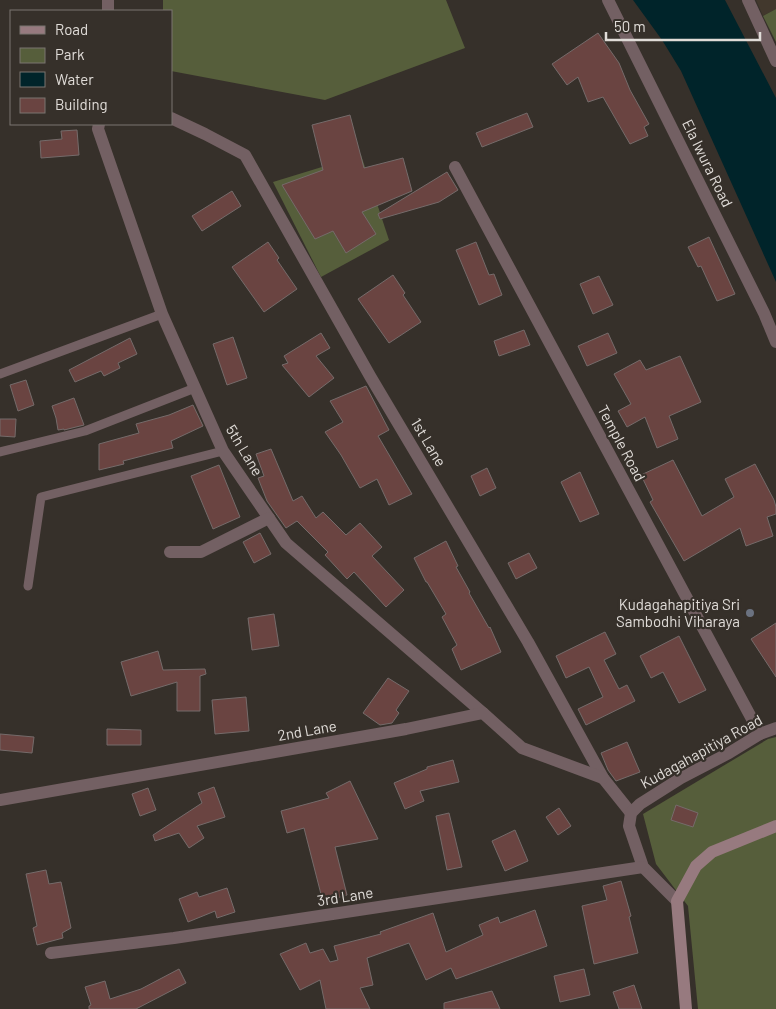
<svg xmlns="http://www.w3.org/2000/svg" width="776" height="1009" viewBox="0 0 776 1009" font-family="Barlow,sans-serif">
	<style>
		.built { fill: #42382d }
		.green { fill: #565e3b }
		.water { fill: #00242a }
		.building { fill: #6a4441; stroke: #756b6a }
		.lines { fill: none; stroke-linecap: round; stroke-linejoin: round }
		.lane { stroke: #736063; stroke-width: 9 }
		.street { stroke: #736063; stroke-width: 12 }
		.secondary { stroke: #977a7f; stroke-width: 12 }
		.worship-dot { fill: #6b7280; stroke: #36302a; stroke-width: 2 }
		.labels { text-anchor: middle; dominant-baseline: central; stroke-width: 4.5; stroke-linejoin: round; paint-order: stroke }
		.street-label { font-size: 15px; fill: #e0dcd8; stroke: #36302a }
		.poi-label { font-size: 15px; fill: #e0dcd8; stroke: #36302a; text-anchor: end }
	</style>
	<rect width="100%" height="100%" fill="#36302a"/>
	<polygon class="built" points="756,0 776,0 776,9 763,16"/>
	<g class="green">
		<polygon points="163,0 446,0 465,48 325,100 171,71 171,11 163,11"/>
		<polygon points="776,9 776,42 763,16"/>
		<polygon points="361,155 389,240 321,277 273,182"/>
		<polygon points="776,737 776,1009 698,1009 688,906 656,864 643,814 768,739"/>
	</g>
	<polygon class="water" points="633,0 725,0 776,98 776,282 681,71 662,40"/>
	<g class="building">
		<polygon points="598,33 619,63 630,90 649,124 644,127 648,136 630,144 603,97 588,102 578,77 567,85 552,64"/>
		<polygon points="527,113 533,127 482,147 476,133"/>
		<polygon points="350,115 364,168 403,158 412,191 362,212 376,234 346,253 333,231 315,239 282,185 323,170 312,125"/>
		<polygon points="77,130 79,155 41,158 40,141 62,139 61,131"/>
		<polygon points="447,172 458,190 439,202 380,219 378,214"/>
		<polygon points="232,191 241,206 202,231 192,216"/>
		<polygon points="709,237 735,294 717,301 701,266 698,267 688,247"/>
		<polygon points="268,242 279,258 277,260 297,289 264,312 232,267"/>
		<polygon points="476,242 489,275 494,274 502,295 479,305 456,250"/>
		<polygon points="393,275 405,293 403,295 421,322 389,343 358,299"/>
		<polygon points="599,276 613,305 593,314 580,284"/>
		<polygon points="524,330 530,345 499,356 494,341"/>
		<polygon points="321,333 330,348 316,356 334,378 309,397 282,365 288,363 284,356"/>
		<polygon points="608,333 617,353 587,366 578,346"/>
		<polygon points="233,337 247,378 227,385 213,344"/>
		<polygon points="130,338 137,354 118,363 120,368 104,376 101,371 75,382 69,370"/>
		<polygon points="680,356 701,402 669,416 678,439 657,448 645,417 627,427 618,411 631,404 614,374 640,360 646,370"/>
		<polygon points="26,380 34,405 18,411 10,385"/>
		<polygon points="366,386 389,430 378,436 412,494 389,505 377,479 360,488 341,455 325,432 343,422 330,401"/>
		<polygon points="74,398 84,425 64,430 64,429 58,430 56,418 52,406"/>
		<polygon points="193,405 203,426 171,441 173,448 123,461 124,464 99,470 99,444 139,433 136,424 169,415"/>
		<polygon points="0,419 16,419 15,437 0,436"/>
		<polygon points="271,449 293,501 302,496 316,518 323,512 346,535 360,523 382,547 372,556 404,590 386,607 354,572 347,579 325,555 328,552 297,521 286,528 267,501 258,478 264,476 256,454"/>
		<polygon points="673,460 702,516 734,497 725,479 755,464 774,500 776,507 776,514 767,517 773,536 746,546 740,528 684,561 650,502 653,500 641,475"/>
		<polygon points="219,465 240,517 213,529 191,476"/>
		<polygon points="487,468 496,488 480,496 471,476"/>
		<polygon points="580,472 599,514 580,522 561,482"/>
		<polygon points="260,533 271,554 254,563 243,542"/>
		<polygon points="446,541 458,566 456,567 470,592 469,593 489,628 490,627 501,652 461,670 452,649 457,645 442,617 446,614 427,582 426,582 414,558"/>
		<polygon points="529,553 537,568 516,579 508,563"/>
		<polygon points="274,614 279,646 252,650 248,618"/>
		<polygon points="776,623 776,677 751,639"/>
		<polygon points="605,632 616,654 604,660 619,689 627,685 635,701 586,725 578,709 603,697 589,667 566,678 556,656"/>
		<polygon points="679,636 706,690 679,703 663,672 651,678 640,656"/>
		<polygon points="158,651 163,670 205,669 206,674 200,676 200,711 177,711 177,682 131,696 121,662"/>
		<polygon points="388,678 409,691 396,710 399,713 392,723 380,725 363,713"/>
		<polygon points="246,697 249,731 215,734 212,700"/>
		<polygon points="107,729 141,730 141,745 107,745"/>
		<polygon points="0,734 34,737 32,753 0,750"/>
		<polygon points="627,742 640,772 616,781 608,770 601,753"/>
		<polygon points="453,760 459,782 420,791 424,801 405,809 394,783 427,769 427,767"/>
		<polygon points="350,781 378,839 335,847 347,895 323,902 304,828 287,833 281,811 329,798 326,793"/>
		<polygon points="214,787 225,817 197,826 204,838 189,848 179,833 155,841 153,835 202,803 198,793"/>
		<polygon points="148,788 156,810 140,816 132,794"/>
		<polygon points="676,805 698,813 693,827 671,820"/>
		<polygon points="559,808 571,826 558,835 546,817"/>
		<polygon points="449,813 462,867 447,870 436,816"/>
		<polygon points="515,830 528,861 505,871 492,841"/>
		<polygon points="46,870 49,884 61,882 71,928 62,933 63,938 37,945 33,928 37,926 26,874"/>
		<polygon points="621,881 631,916 629,917 638,953 594,964 582,906 607,900 603,886"/>
		<polygon points="227,888 235,912 217,918 215,911 188,922 179,899 197,892 199,897"/>
		<polygon points="535,910 547,946 456,979 451,968 426,980 409,943 367,958 373,985 360,988 370,1009 326,1009 320,980 300,990 280,954 306,943 310,953 323,949 330,962 338,960 334,946 381,934 380,932 433,913 446,952 483,935 479,925 498,917 500,923"/>
		<polygon points="179,969 186,983 136,1009 89,1009 89,1006 91,1005 85,987 105,981 110,999 141,989"/>
		<polygon points="584,969 590,995 560,1002 554,976"/>
		<polygon points="634,985 642,1009 619,1009 613,992"/>
		<polygon points="492,991 500,1009 444,1009 444,1003"/>
	</g>
	<g class="lines">
		<g class="lane">
			<polyline points="0,374 162,314"/>
			<polyline points="0,452 85,431 195,388"/>
			<polyline points="28,586 41,497 223,451"/>
		</g>
		<g class="street">
			<polyline points="608,0 764,313 776,342"/>
			<polyline points="748,0 776,61"/>
			<polyline points="108,11 108,0"/>
			<polyline points="171,118 205,134 245,155 370,376 528,642 603,778 631,813"/>
			<polyline points="99,124 98,129 162,314 223,451 286,543 483,713"/>
			<polyline points="455,167 760,734"/>
			<polyline points="170,552 201,552 269,518"/>
			<polyline points="0,800 406,729 483,713 522,748 603,778"/>
			<polyline points="677,901 643,867 629,826 631,813 640,804 681,778 729,753 760,734 776,728"/>
			<polyline points="51,953 174,938 643,867"/>
		</g>
		<polyline class="secondary" points="686,1009 677,901 696,866 712,852 776,826"/>
	</g>
	<circle class="worship-dot" cx="750" cy="613" r="5"/>
	<g class="labels">
		<g class="street-label">
			<text transform="translate(708 163) rotate(64)">Ela Iwura Road</text>
			<text transform="translate(429 442) rotate(59)">1st Lane</text>
			<text transform="translate(622 443) rotate(62)">Temple Road</text>
			<text transform="translate(245 450) rotate(59)">5th Lane</text>
			<text transform="translate(307 730) rotate(-10)">2nd Lane</text>
			<text transform="translate(701 751) rotate(-29)">Kudagahapitiya Road</text>
			<text transform="translate(345 896) rotate(-9)">3rd Lane</text>
		</g>
		<g class="poi-label">
			<text x="740" y="604">Kudagahapitiya Sri<tspan x="740" dy="17">Sambodhi Viharaya</tspan></text>
		</g>
	</g>
	<rect x="10" y="10" width="162" height="115" fill="#36302a" stroke="#7a7570"/>
	<rect x="20" y="26" width="25" height="8" fill="#977a7f" stroke="#7a7570"/>
	<text x="55" y="35" font-size="15" fill="#e0dcd8">Road</text>
	<rect x="20" y="48" width="25" height="15" fill="#565e3b" stroke="#7a7570"/>
	<text x="55" y="60" font-size="15" fill="#e0dcd8">Park</text>
	<rect x="20" y="72" width="25" height="15" fill="#00242a" stroke="#7a7570"/>
	<text x="55" y="85" font-size="15" fill="#e0dcd8">Water</text>
	<rect x="20" y="98" width="25" height="15" fill="#6a4441" stroke="#7a7570"/>
	<text x="55" y="110" font-size="15" fill="#e0dcd8">Building</text>
	<path d="M606 32v8h154v-8" fill="none" stroke="#e0dcd8" stroke-width="2.5"/>
	<text x="614" y="32" font-size="15" fill="#e0dcd8" stroke="#36302a" stroke-width="4" paint-order="stroke">50 m</text>
</svg>
